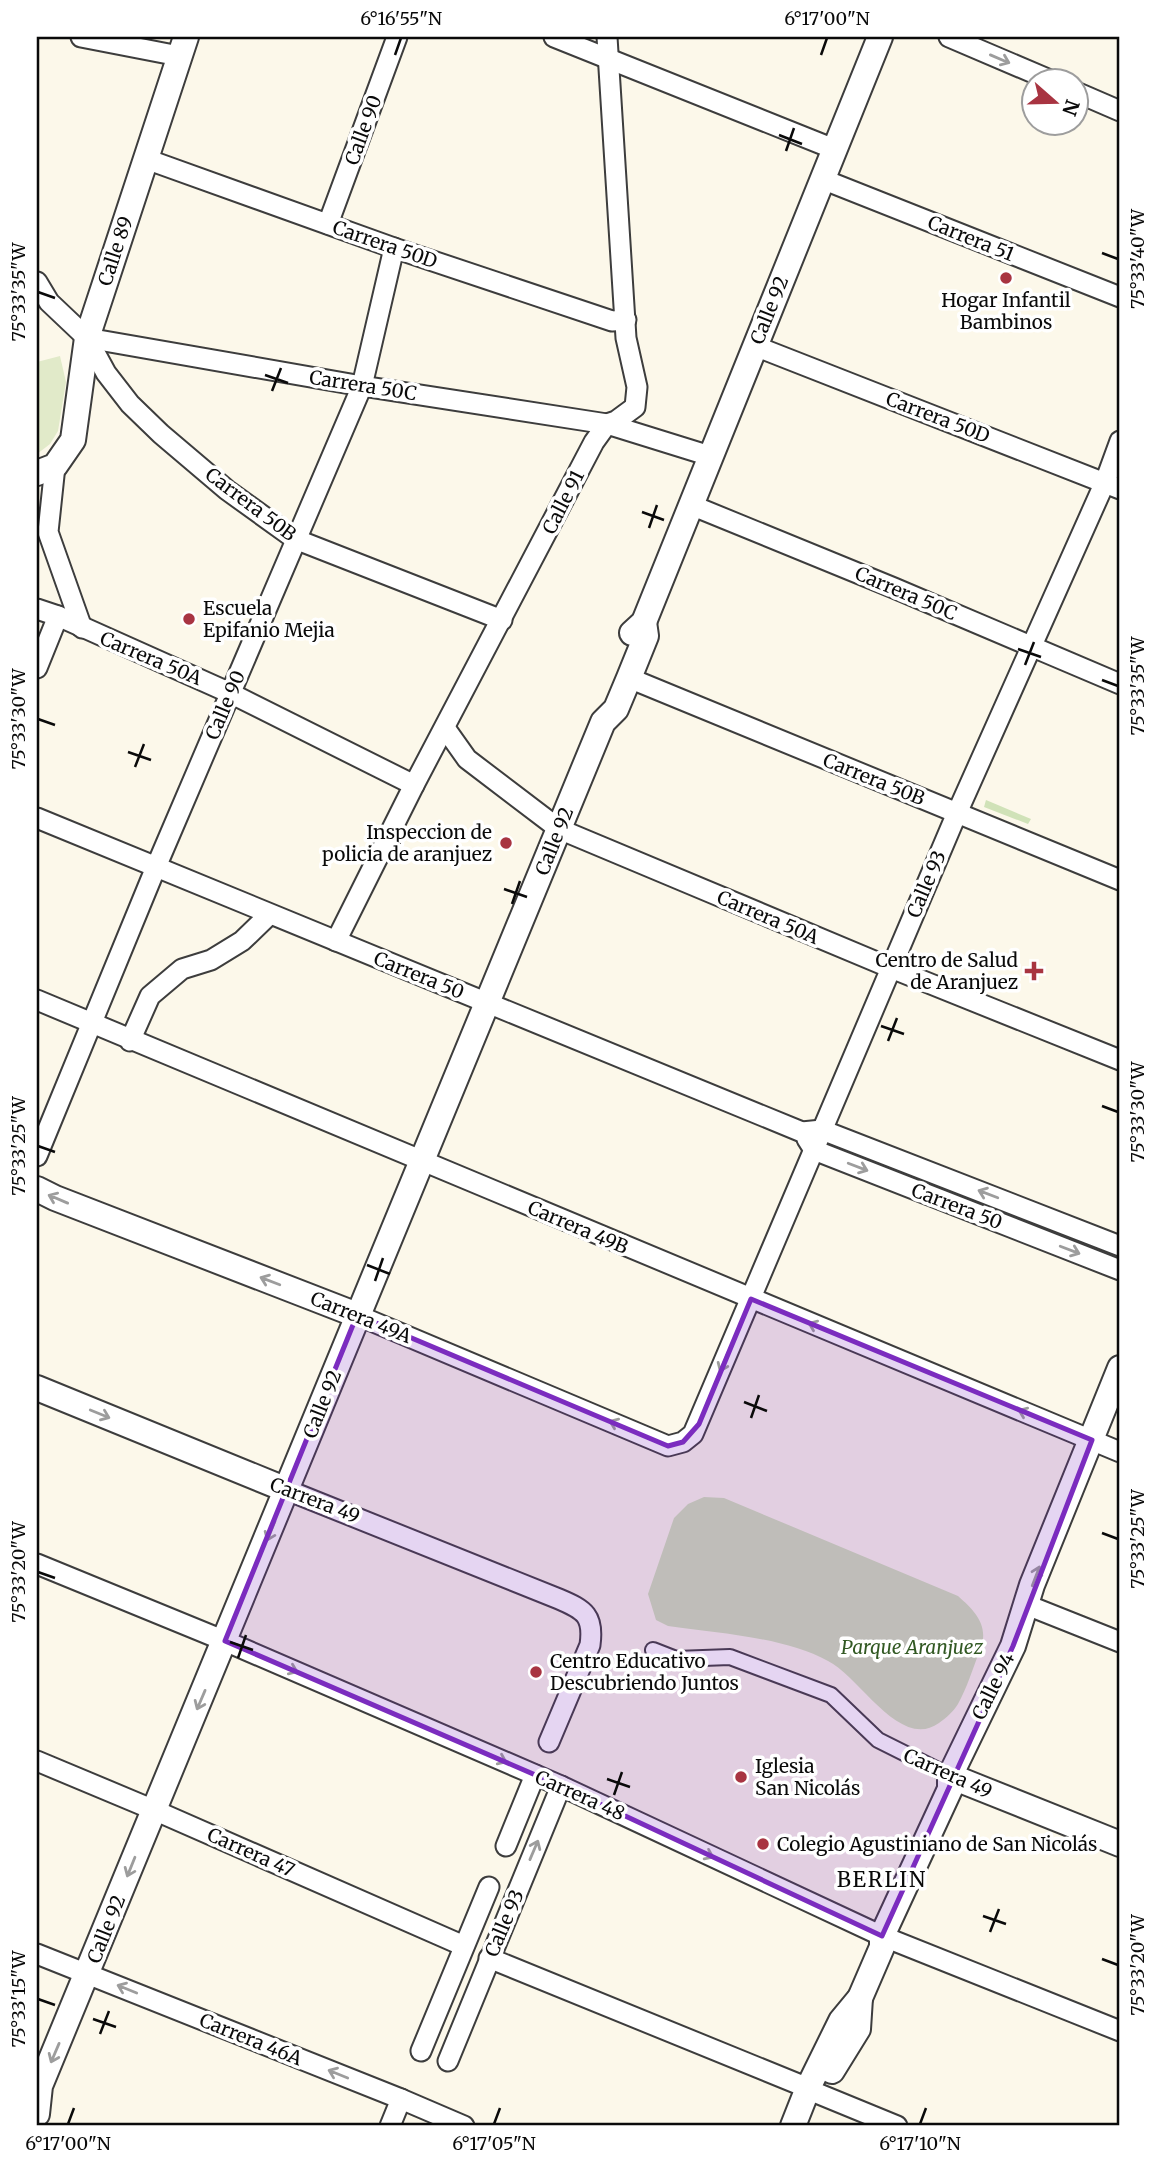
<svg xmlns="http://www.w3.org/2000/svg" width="1157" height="2163" viewBox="0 0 1157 2163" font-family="Merriweather,serif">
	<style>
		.park { fill: #d0e2b8 }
		.pitch { fill: #e1eac9 }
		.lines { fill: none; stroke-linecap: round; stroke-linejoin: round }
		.pedestrian-casing { stroke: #3d3d3d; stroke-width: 18 }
		.minor-casing { stroke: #3d3d3d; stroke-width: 23 }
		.tertiary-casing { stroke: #3d3d3d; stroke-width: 28 }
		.pedestrian { stroke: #fff; stroke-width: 14 }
		.minor { stroke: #fff; stroke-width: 19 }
		.tertiary { stroke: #fff; stroke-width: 24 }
		.oneway { stroke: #9d9d9d }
		.marked { fill: #7b2cbf; fill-opacity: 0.2; stroke: #7b2cbf; stroke-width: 5; stroke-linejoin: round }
		.ticks { fill: none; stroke: #0a0a0a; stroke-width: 2.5 }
		.poi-dot { fill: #a83441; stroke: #fff; stroke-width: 2.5 }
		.labels { text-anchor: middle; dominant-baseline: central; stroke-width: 7; stroke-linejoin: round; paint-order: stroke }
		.street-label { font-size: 19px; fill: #0a0a0a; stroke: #fff }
		.poi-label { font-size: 19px; fill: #0a0a0a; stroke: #fff; text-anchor: start }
		.park-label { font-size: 19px; font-style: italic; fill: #325923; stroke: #fff }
		.neighbourhood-label { font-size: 21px; letter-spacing: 2px; fill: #0a0a0a; stroke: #fff }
		.neatline { fill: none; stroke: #0a0a0a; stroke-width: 2.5 }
		.ticks-label { font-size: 18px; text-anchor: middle; fill: #0a0a0a }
	</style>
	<rect width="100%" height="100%" fill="#fcf8ea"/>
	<g class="park">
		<polygon points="986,800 1031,819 1028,824 984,807"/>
		<path d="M704,1497l20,1 234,98c17,15 32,30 22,54 -7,18 -13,38 -22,54 -4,7 -12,14 -19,19 -39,28 -79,-46 -111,-62 -44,-24 -111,-28 -160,-35l-12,-6 -8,-26 26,-76 14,-14z"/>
	</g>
	<polygon class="pitch" points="60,356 66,382 58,431 50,444 37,454 37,362"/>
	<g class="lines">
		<defs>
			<polyline id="pedestrian" points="653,1650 676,1659 730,1657 831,1695 878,1740 950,1776"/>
			<g id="minor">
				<polyline points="81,37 179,56"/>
				<polyline points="554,37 834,149"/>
				<polyline points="949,37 1050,80"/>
				<polyline points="1076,92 1120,111"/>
				<polyline points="146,159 394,248 612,321 626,320"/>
				<polyline points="822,179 1120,297"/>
				<polyline points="328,224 397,37"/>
				<polyline points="37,282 49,302 87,338 362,386 607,424 710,456"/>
				<polyline points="87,338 106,373 130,404 161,434 227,490 295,539 502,620"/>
				<polyline points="755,346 1120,489"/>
				<polyline points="55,466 48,532 82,628"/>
				<polyline points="691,505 894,588 1120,684"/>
				<polyline points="37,609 58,616 230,693 414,785"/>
				<polyline points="37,668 58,616"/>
				<polyline points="629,678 1120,880"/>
				<polyline points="445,728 467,759 559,829 891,968 1120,1060"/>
				<polyline points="37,818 802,1132 822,1130 1120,1246"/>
				<polyline points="336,941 414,785 594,442 607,424 616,421 635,407 637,387 626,338 607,37"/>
				<polyline points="37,1000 1120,1452"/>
				<polyline points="130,1041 150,996 182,969 211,960 242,941 269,915"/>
				<polyline points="807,1139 814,1150 1120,1270"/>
				<polyline points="37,1156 156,867 362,386 394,248"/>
				<polyline points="357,1315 668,1446 683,1442 693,1434 957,813 1105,482 1120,441"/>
				<path d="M287,1490l272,109c26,11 35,17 31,46l-41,97"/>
				<polyline points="37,1564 225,1641 561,1786 882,1936 1120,2031"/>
				<polyline points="1027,1605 1120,1642"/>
				<polyline points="37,1761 154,1810 464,1946"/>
				<polyline points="506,1846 535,1775"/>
				<polyline points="37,1954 401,2099 464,2126"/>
				<polyline points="489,1958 808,2088"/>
				<polyline points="421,2051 489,1887"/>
				<polyline points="448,2061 561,1786"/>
				<polyline points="819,2094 897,2126"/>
				<polyline points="390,2126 401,2099"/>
			</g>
			<g id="tertiary">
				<polyline points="37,473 55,466 73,440 87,338 186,37"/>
				<polyline points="632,633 644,622 880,37"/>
				<polyline points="37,1189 55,1198 357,1315"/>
				<polyline points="37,1388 287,1490"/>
				<polyline points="950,1776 1120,1844"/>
				<polyline points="832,2071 858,2029 860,1998"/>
				<polyline points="37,2114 40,2086 603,722 616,709 629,678 646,636 644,622"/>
				<polyline points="793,2126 808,2088 841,2021 860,1998 882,1947 882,1936 950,1789 950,1776 1013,1646 1032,1585 1120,1368"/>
			</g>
		</defs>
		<use href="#pedestrian" class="pedestrian-casing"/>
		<use href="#minor" class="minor-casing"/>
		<use href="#tertiary" class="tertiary-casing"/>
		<use href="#pedestrian" class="pedestrian"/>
		<use href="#minor" class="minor"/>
		<use href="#tertiary" class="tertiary"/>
	</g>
	<defs><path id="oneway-shaft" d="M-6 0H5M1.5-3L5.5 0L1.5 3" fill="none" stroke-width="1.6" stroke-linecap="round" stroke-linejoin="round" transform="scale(1.75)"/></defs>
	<g class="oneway">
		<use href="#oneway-shaft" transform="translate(1000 59) rotate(23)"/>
		<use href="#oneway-shaft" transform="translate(858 1167) rotate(21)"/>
		<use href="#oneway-shaft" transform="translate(988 1194) rotate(-159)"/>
		<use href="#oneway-shaft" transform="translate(58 1199) rotate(-157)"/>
		<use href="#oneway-shaft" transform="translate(1070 1250) rotate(21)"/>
		<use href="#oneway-shaft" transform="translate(270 1281) rotate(-159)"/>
		<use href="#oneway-shaft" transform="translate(818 1327) rotate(-157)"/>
		<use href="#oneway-shaft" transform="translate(724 1362) rotate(113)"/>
		<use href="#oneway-shaft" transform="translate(100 1414) rotate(22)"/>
		<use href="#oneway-shaft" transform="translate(1028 1414) rotate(-157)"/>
		<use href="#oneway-shaft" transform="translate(619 1425) rotate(-157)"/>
		<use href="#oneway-shaft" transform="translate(271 1531) rotate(112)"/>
		<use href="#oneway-shaft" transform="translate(1036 1576) rotate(-69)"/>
		<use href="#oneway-shaft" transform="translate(288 1668) rotate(23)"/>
		<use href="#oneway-shaft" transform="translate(201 1700) rotate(113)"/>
		<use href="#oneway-shaft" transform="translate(497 1758) rotate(24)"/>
		<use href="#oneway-shaft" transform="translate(534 1850) rotate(-67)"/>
		<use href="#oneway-shaft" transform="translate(704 1853) rotate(25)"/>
		<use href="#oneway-shaft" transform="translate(131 1867) rotate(112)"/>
		<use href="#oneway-shaft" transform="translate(127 1989) rotate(-158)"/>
		<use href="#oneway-shaft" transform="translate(55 2053) rotate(113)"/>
		<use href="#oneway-shaft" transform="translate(338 2074) rotate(-158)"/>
	</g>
	<path class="marked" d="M751,1299l341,141 -79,206 -131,290 -321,-150 -336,-145 132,-326 311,131 15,-4 16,-18z"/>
	<path class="ticks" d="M395,55l6,-17M821,55l6,-17M779,135l23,9M786,151l8,-23M1102,253l16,6M38,292l17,6M265,375l23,8M272,391l9,-23M642,512l22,8M649,528l8,-23M1018,649l23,8M1025,665l9,-23M1102,680l16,6M38,719l17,6M128,752l23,8M135,767l9,-23M504,889l23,8M512,904l8,-23M881,1026l23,8M888,1041l9,-23M1102,1106l16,6M38,1146l17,6M367,1265l23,9M375,1281l8,-23M744,1402l23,9M751,1418l8,-23M1102,1533l16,6M38,1572l17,6M230,1642l23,8M238,1658l8,-23M607,1779l23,8M614,1795l8,-23M983,1916l23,8M990,1932l9,-23M1102,1959l16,6M38,1999l17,6M93,2019l23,8M100,2034l9,-23M68,2124l6,-16M494,2124l6,-16M920,2124l6,-16"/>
	<g class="poi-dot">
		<circle cx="1006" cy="278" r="7"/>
		<circle cx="189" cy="619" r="7"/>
		<circle cx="506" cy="843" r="7"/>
		<path d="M1030.5 960.5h7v7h7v7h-7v7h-7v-7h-7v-7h7z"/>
		<circle cx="536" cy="1672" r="7"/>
		<circle cx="741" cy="1777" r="7"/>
		<circle cx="763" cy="1844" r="7"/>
	</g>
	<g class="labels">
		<g class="street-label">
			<text transform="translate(363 130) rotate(-70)">Calle 90</text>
			<text transform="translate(971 238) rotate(22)">Carrera 51</text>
			<text transform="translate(385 244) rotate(19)">Carrera 50D</text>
			<text transform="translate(115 251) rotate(-72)">Calle 89</text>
			<text transform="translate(769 310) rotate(-68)">Calle 92</text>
			<text transform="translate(363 385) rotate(9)">Carrera 50C</text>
			<text transform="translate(938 417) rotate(21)">Carrera 50D</text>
			<text transform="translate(563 502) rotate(-63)">Calle 91</text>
			<text transform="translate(251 504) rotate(37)">Carrera 50B</text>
			<text transform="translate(906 593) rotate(23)">Carrera 50C</text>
			<text transform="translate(151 658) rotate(23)">Carrera 50A</text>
			<text transform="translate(225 705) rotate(-67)">Calle 90</text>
			<text transform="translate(874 779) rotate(22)">Carrera 50B</text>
			<text transform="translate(554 841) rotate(-68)">Calle 92</text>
			<text transform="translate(926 884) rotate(-67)">Calle 93</text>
			<text transform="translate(768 917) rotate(23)">Carrera 50A</text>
			<text transform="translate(419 975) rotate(22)">Carrera 50</text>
			<text transform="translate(957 1206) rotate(21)">Carrera 50</text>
			<text transform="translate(578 1227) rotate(23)">Carrera 49B</text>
			<text transform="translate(361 1317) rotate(22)">Carrera 49A</text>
			<text transform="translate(322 1404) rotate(-68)">Calle 92</text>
			<text transform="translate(315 1500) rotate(21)">Carrera 49</text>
			<text transform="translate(993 1686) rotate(-64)">Calle 94</text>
			<text transform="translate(948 1773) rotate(24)">Carrera 49</text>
			<text transform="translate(580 1795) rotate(24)">Carrera 48</text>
			<text transform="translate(251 1852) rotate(24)">Carrera 47</text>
			<text transform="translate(504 1923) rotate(-67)">Calle 93</text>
			<text transform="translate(106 1929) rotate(-68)">Calle 92</text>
			<text transform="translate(251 2039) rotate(22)">Carrera 46A</text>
		</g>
		<g class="poi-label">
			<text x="1006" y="300" text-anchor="middle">Hogar Infantil<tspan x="1006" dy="22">Bambinos</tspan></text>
			<text x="203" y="608">Escuela<tspan x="203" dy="22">Epifanio Mejia</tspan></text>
			<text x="492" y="832" text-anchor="end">Inspeccion de<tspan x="492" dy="22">policia de aranjuez</tspan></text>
			<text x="1018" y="960" text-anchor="end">Centro de Salud<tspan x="1018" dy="22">de Aranjuez</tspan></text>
			<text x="550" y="1661">Centro Educativo<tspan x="550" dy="22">Descubriendo Juntos</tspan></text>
			<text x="755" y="1766">Iglesia<tspan x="755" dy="22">San Nicolás</tspan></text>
			<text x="777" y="1844">Colegio Agustiniano de San Nicolás</text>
		</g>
		<g class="park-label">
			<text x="912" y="1647">Parque Aranjuez</text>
		</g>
		<g class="neighbourhood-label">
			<text x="882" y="1879">BERLIN</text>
		</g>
	</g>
	<rect width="1157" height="2163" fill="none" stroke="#ffffff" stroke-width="77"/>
	<g transform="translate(1055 102) rotate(110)"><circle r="33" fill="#ffffff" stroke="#9d9d9d" stroke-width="2"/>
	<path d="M0-5L12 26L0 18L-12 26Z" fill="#a83441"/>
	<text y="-10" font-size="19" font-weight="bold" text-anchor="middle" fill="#0a0a0a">N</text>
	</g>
	<rect x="38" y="38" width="1080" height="2086" class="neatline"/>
	<g class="ticks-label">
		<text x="401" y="25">6°16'55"N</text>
		<text x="827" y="25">6°17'00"N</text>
		<text transform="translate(1138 259) rotate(-90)" y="6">75°33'40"W</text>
		<text transform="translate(19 292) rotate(-90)" y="6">75°33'35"W</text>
		<text transform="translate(1138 686) rotate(-90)" y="6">75°33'35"W</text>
		<text transform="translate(19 719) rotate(-90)" y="6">75°33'30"W</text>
		<text transform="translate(1138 1112) rotate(-90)" y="6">75°33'30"W</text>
		<text transform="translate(19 1146) rotate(-90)" y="6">75°33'25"W</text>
		<text transform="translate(1138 1539) rotate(-90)" y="6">75°33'25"W</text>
		<text transform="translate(19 1572) rotate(-90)" y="6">75°33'20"W</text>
		<text transform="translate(1138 1965) rotate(-90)" y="6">75°33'20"W</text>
		<text transform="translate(19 1999) rotate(-90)" y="6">75°33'15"W</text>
		<text x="68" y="2150">6°17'00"N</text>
		<text x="494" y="2150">6°17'05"N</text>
		<text x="920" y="2150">6°17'10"N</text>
	</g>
</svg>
